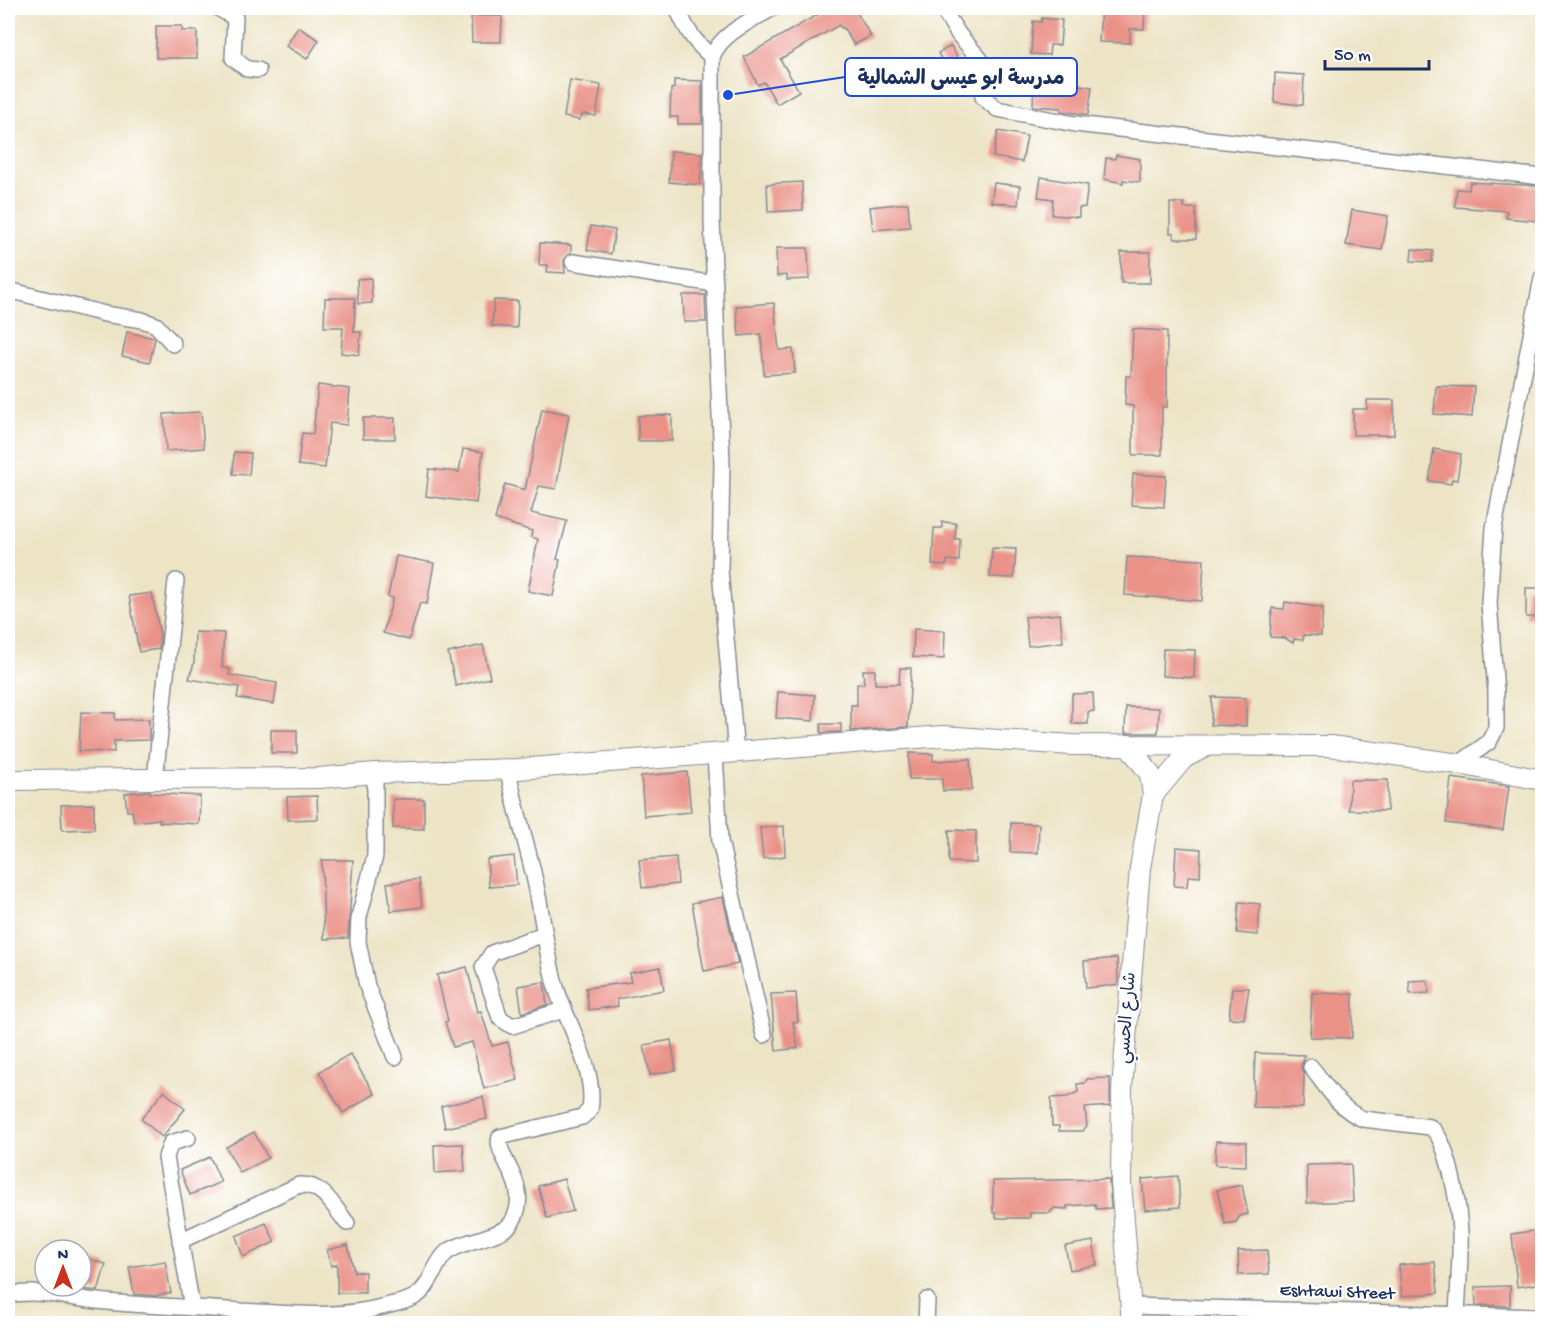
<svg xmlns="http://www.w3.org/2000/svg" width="1550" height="1331" viewBox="0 0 1550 1331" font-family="'Gochi Hand','Playpen Sans Arabic',sans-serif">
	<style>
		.building { fill: #ea9288 }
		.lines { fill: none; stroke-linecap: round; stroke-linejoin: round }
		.minor-casing { stroke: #848a92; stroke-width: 18 }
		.tertiary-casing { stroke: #848a92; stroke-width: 22 }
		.minor { stroke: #fff; stroke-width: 15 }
		.tertiary { stroke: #fff; stroke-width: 20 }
		.labels { text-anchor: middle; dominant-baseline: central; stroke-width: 4.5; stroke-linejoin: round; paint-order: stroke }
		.street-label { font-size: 18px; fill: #1b2f5e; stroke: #fff }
		.leader { fill: none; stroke: #1d4ed8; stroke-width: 2 }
		.callout-dot { fill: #1d4ed8; stroke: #fff; stroke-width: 2 }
		.callout { fill: #fff; stroke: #1d4ed8; stroke-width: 2 }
		.callout-label { font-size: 20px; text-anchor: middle; font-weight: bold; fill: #1b2f5e }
	</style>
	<rect width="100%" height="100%" fill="#fff"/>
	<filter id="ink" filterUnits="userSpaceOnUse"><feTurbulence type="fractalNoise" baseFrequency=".0167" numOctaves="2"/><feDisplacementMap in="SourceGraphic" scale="12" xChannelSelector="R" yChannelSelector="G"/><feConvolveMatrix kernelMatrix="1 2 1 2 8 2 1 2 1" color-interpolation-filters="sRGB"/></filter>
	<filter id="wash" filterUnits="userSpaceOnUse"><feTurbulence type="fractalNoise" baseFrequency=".008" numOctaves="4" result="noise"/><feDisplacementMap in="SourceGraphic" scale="24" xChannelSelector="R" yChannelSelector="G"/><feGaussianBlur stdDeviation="1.35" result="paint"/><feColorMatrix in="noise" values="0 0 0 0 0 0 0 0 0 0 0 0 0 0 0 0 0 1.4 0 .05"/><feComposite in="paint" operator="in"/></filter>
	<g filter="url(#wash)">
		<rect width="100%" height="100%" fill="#ede4c6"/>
		<g id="blocks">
			<g class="building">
				<polygon points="829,8 854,8 871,36 854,45 843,27 841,28 839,25 780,59 799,91 777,104 764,82 758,85 744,57"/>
				<polygon points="1101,8 1145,8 1144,29 1130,29 1130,43 1099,42"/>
				<polygon points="471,16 502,16 501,42 472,42"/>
				<polygon points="1042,18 1062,20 1060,45 1050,45 1049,55 1031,54 1033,21 1041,22"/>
				<polygon points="156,26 182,26 182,31 197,31 197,58 156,58"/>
				<polygon points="298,27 319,40 307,59 286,46"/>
				<polygon points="951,46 959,60 946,67 938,53"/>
				<polygon points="1275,73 1304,75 1303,105 1274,102"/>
				<polygon points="1034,77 1059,78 1059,82 1092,87 1088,115 1061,111 1061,108 1033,106"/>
				<polygon points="570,80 601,85 596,116 583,114 579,120 564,117"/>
				<polygon points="674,80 702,81 702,124 678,124 678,117 670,117 671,89 674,88"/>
				<polygon points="998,131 1027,136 1022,162 993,157"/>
				<polygon points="671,151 702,153 700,185 669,182"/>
				<polygon points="1116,155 1140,159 1140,182 1123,180 1123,183 1104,179 1106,158 1115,159"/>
				<polygon points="1041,177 1088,185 1085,207 1079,208 1079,217 1052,215 1053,199 1038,197"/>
				<polygon points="802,182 803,210 768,212 767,184"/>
				<polygon points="1470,182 1539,186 1538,221 1506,218 1507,211 1455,207 1457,189 1469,190"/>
				<polygon points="994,183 1020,186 1018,205 991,202"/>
				<polygon points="908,203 910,227 873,230 870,207"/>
				<polygon points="1170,203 1184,203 1184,208 1196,208 1196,239 1174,239 1174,233 1170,233"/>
				<polygon points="1352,210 1388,216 1382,250 1346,245"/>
				<polygon points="591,226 615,230 611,254 587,250"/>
				<polygon points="540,243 571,245 571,253 564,260 565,273 547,272 548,265 539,265"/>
				<polygon points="776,248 808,248 809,279 787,280 787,275 777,276"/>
				<polygon points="1412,249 1433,251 1432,262 1411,261"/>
				<rect x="1121" y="252" width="29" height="31"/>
				<polygon points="371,278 372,303 358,304 357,279"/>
				<polygon points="683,295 705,295 706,322 684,322"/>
				<polygon points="325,298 355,298 354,332 361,332 359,355 341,353 343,327 324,327"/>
				<polygon points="494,300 518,301 517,328 492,326"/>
				<polygon points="774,303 779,350 793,349 795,373 764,375 761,334 739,336 736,306"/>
				<polygon points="1133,329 1167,331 1167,407 1162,407 1162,455 1133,455 1133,406 1125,405 1126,376 1131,376"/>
				<polygon points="127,332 155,338 150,362 122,356"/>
				<polygon points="318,385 350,389 347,425 330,423 325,468 298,465 302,433 313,434"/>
				<polygon points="1436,386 1474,387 1472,417 1434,414"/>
				<polygon points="1367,400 1394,400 1394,435 1353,435 1353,409 1367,409"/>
				<polygon points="542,409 569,414 556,489 539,486 531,513 567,521 557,559 560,560 553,596 528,591 538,539 531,537 532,531 495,519 505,484 525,490"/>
				<polygon points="201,412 204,448 166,451 164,414"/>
				<polygon points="672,415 672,441 638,441 638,416"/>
				<rect x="363" y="418" width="32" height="21"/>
				<polygon points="463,449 483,452 476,503 426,496 429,469 459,472"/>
				<polygon points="1434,449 1461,454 1457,480 1452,479 1451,484 1429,481"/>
				<polygon points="234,452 251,453 249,475 233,474"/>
				<polygon points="1133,474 1166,476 1164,507 1131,505"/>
				<polygon points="942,522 956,523 955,539 960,539 959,561 947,560 946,566 932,565 934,528 942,528"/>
				<polygon points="992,548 1016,549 1014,578 990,577"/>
				<polygon points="396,556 434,563 427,604 420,603 409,640 383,633 393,598 388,597"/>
				<polygon points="1127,557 1204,560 1202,601 1125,595"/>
				<rect x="1526" y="588" width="16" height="29"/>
				<polygon points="152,593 160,635 159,649 139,652 129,596"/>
				<polygon points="1285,602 1323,608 1321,636 1304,635 1303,640 1294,639 1293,643 1285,638 1270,637 1272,608 1284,609"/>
				<polygon points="1060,614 1063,642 1028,646 1025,617"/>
				<polygon points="914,629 945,631 944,659 913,657"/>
				<polygon points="195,632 224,633 222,667 230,669 229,675 277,683 274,704 237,698 239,687 189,679 194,663"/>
				<polygon points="483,645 490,678 456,686 448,653"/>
				<polygon points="1163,649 1195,650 1194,678 1162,676"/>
				<polygon points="900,668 911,668 908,727 851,731 851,705 857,705 857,684 864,684 863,670 875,670 875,684 899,684"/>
				<polygon points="778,692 815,695 813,721 776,718"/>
				<polygon points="1093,693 1094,711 1088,712 1088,724 1072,724 1072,694"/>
				<polygon points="1212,697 1246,698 1246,726 1211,725"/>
				<polygon points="1126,707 1159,708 1158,733 1125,733"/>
				<polygon points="81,712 115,713 115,720 149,719 149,740 114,741 114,752 79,751"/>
				<polygon points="821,724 841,724 841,732 821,733"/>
				<rect x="271" y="730" width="26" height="23"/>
				<polygon points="909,753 933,754 933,761 970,759 972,790 943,791 942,779 909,779"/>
				<polygon points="687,772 691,812 644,816 641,776"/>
				<polygon points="1451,778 1509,786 1503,830 1446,823"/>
				<polygon points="1350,780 1388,780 1387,811 1349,810"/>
				<polygon points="150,791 150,793 200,796 199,824 159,822 160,819 134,822 132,811 127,811 125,793"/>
				<polygon points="317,796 318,819 288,820 287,797"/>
				<polygon points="393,799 424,799 424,829 393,828"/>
				<polygon points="94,804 94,829 62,830 61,805"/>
				<polygon points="1011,823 1039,824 1038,853 1010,852"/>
				<polygon points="784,826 785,856 763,859 760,828"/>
				<polygon points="949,830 976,831 976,863 949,862"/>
				<polygon points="1176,847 1201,849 1200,877 1188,876 1187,887 1174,886"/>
				<polygon points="514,856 517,885 489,887 487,859"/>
				<polygon points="676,857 678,884 642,888 639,860"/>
				<polygon points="322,860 353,860 348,938 324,939"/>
				<polygon points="419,879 422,907 391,911 387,883"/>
				<polygon points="723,897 738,964 704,971 692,903"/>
				<polygon points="1239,902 1260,904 1258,935 1237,933"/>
				<polygon points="1117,958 1118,985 1086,988 1084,961"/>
				<polygon points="467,967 478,1012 481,1011 492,1046 508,1042 518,1080 484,1089 472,1042 453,1047 445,1022 448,1021 437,975"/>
				<polygon points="660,967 664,990 617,999 618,1006 589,1010 586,988 631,982 629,973"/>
				<polygon points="1428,980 1429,993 1410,994 1409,981"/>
				<polygon points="544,982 547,1005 522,1013 518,986"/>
				<polygon points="1232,988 1249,988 1244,1019 1229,1018"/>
				<polygon points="796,993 798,1022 793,1022 798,1048 776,1051 771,994"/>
				<polygon points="1312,993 1353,994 1352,1038 1310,1037"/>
				<polygon points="671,1040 676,1070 650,1075 644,1045"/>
				<polygon points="1255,1053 1305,1055 1301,1068 1304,1074 1303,1108 1253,1107"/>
				<polygon points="350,1054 375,1094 343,1113 319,1072"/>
				<polygon points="1110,1078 1110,1106 1085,1108 1087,1126 1082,1131 1059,1131 1059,1126 1052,1126 1051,1098 1067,1097 1078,1092 1077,1084 1085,1083 1087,1079"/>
				<polygon points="164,1091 185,1109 162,1137 141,1119"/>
				<polygon points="483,1097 487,1119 445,1128 441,1106"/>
				<polygon points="254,1132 268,1158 240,1173 226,1147"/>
				<polygon points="1216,1141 1246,1142 1246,1166 1215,1165"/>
				<polygon points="463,1144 465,1171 435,1173 434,1145"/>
				<polygon points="210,1157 221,1182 190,1195 180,1170"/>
				<polygon points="1351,1164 1353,1201 1307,1203 1307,1165"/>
				<polygon points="1178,1176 1180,1207 1145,1210 1142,1179"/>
				<polygon points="564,1179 573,1211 547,1218 538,1186"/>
				<polygon points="1109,1179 1111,1208 1096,1209 1095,1204 1067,1206 1067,1209 1054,1208 1050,1213 1030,1213 1030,1218 996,1218 996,1213 993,1213 993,1181"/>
				<polygon points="1242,1185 1248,1214 1240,1216 1236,1222 1225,1224 1217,1190"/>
				<polygon points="266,1223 275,1242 243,1257 236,1236"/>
				<polygon points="1539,1230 1542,1250 1542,1283 1517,1287 1512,1234"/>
				<polygon points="1093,1241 1097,1265 1070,1270 1065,1246"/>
				<polygon points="348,1245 354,1272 365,1272 365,1293 337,1293 337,1264 331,1266 327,1250"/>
				<polygon points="1267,1250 1269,1274 1239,1275 1238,1251"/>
				<polygon points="81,1257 106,1264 98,1291 81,1289"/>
				<polygon points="165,1261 171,1293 155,1296 134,1294 129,1267"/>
				<polygon points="1435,1262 1438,1293 1402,1296 1399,1265"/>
				<polygon points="1510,1286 1510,1306 1476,1305 1475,1287"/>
			</g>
		</g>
	</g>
	<g filter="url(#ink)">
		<use href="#blocks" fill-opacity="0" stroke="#848a92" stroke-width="1.5"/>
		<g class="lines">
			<defs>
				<g id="minor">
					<polyline points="218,8 235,18 233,58 247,69 258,70"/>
					<path d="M677,8c9,21 17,34 35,49"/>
					<polyline points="942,8 959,35 980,59 983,97 997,109 1075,124 1542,177"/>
					<polyline points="573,262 715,284"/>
					<polyline points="8,290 105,314 142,320 156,325 173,344"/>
					<path d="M736,753l-16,-183 2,-107 -10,-243v-163c9,-24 40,-37 61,-49"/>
					<polyline points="715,754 720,841 764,1035"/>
					<polyline points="1459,764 1489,742 1496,728 1496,692 1489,603 1494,528 1542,278"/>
					<polyline points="375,773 375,856 359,917 358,942 367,986 395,1057"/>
					<polyline points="155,779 176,581"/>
					<polyline points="544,934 492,953 483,967 500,1018 512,1026 563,1010"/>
					<path d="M1311,1067c16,20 28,42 52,52l67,8c19,12 29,82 30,105 1,28 -2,56 -3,84"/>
					<polyline points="188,1138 171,1143 166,1157 192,1308"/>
					<path d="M180,1241l119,-56c25,-1 33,20 48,38"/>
					<path d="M8,1295c30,-6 59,3 89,6 48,5 97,6 145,10 50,3 96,8 144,-5 10,-3 21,-4 30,-10 15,-9 18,-33 31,-44 16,-12 57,-15 65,-30 22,-37 -19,-66 -12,-85l82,-20 8,-7c7,-41 -24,-87 -35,-126 -10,-37 -13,-75 -22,-112 -8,-35 -19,-68 -25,-102"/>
					<polyline points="1130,1306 1542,1317"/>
					<polyline points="926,1324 927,1300"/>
				</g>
				<g id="tertiary">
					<polyline points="1128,745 1150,774 1153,795"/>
					<polyline points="8,780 319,778 375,773 518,769 943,736 1072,745 1331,746 1459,764 1542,780"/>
					<polyline points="1132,1324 1121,1182 1122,1089 1140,868 1153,795 1184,758 1207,746"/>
				</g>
			</defs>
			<use href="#minor" class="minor-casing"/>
			<use href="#tertiary" class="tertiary-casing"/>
			<use href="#minor" class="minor"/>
			<use href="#tertiary" class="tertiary"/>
		</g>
	</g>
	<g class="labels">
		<g class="street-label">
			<text transform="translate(1128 1018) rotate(-86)">شارع الحسي</text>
			<text transform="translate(1337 1293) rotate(2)">Eshtawi Street</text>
		</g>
	</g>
	<path class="leader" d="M728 95L845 77"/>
	<circle class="callout-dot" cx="728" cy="95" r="6"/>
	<rect class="callout" x="845" y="58" width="232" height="38" rx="6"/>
	<g class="callout-label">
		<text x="961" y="84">مدرسة ابو عيسى الشمالية</text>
	</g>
	<rect width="1550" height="1331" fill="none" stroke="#fff" stroke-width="30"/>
	<g transform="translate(63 1268)"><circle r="28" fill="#ffffff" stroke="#a4acbf" stroke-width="1.5"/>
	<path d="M0-4.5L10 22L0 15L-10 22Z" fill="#c8321e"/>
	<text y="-9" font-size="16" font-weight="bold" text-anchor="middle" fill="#1b2f5e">N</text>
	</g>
	<path d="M1325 60v9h104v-9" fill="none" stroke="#1b2f5e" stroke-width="3"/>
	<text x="1334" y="60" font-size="18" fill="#1b2f5e" stroke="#ffffff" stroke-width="4.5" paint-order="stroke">50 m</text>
</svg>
